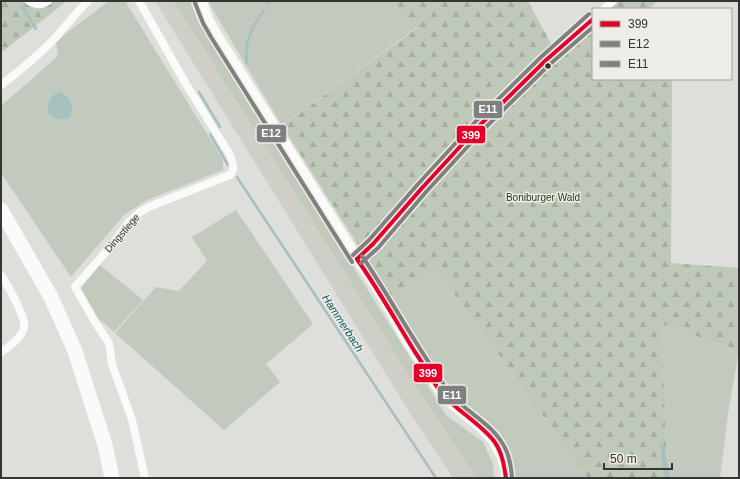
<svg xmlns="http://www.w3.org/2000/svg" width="740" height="479" viewBox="0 0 740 479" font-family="Helvetica,sans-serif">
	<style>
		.built { fill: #d0cfc7 }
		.green { fill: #c1cabc }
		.forest { fill: url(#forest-firs) }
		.water { fill: #a6c0c0 }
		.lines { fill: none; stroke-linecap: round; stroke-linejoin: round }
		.stream { stroke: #a6c0c0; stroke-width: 2.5 }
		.street { stroke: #fafaf9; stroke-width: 8 }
		.secondary { stroke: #fafaf9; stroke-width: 11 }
		.highway { stroke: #fafaf9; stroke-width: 15 }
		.bus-1-casing { stroke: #edece6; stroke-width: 7 }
		.bus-2-casing { stroke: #edece6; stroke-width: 7 }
		.bus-3-casing { stroke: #edece6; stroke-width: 7 }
		.bus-1 { stroke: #e4002b; stroke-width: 4 }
		.bus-2 { stroke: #808080; stroke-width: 4 }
		.bus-3 { stroke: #808080; stroke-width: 4 }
		.bus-dot { fill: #343432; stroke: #edece6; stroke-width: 1.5 }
		.labels { text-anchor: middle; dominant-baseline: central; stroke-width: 3; stroke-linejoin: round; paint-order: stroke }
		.park-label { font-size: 10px; fill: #1d3914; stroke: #edece6 }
		.street-label { font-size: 10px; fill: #343432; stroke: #edece6 }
		.water-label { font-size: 11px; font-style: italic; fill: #005559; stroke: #edece6 }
		.line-badge { stroke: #edece6; stroke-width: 1.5 }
		.badge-label { font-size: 11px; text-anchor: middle; font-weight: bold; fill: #fff }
	</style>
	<defs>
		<pattern id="forest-firs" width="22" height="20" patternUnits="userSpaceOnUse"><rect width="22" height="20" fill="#bec9b9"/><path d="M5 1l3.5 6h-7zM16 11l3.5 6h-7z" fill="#a4ada0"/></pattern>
	</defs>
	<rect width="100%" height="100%" fill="#dededa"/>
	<polygon class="built" points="155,1 174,1 410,377 476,478 453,478 413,418"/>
	<g class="green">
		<polygon points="109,1 125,1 223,160 223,170 147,200 124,215 71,277 1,173 1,106 58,56 56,41"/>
		<polygon points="174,1 190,1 199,24 233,75 436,399 446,415 483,442 493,464 494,478 476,478 410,377"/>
		<polygon points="209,1 392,1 417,27 282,126 209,3"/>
		<polygon points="236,210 313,324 266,364 280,382 224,430 115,333 156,287 179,291 207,261 192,237"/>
		<polygon points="100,265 143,300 114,332 97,317 81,288"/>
		<polygon points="437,270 588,478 515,478 515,472 511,453 506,443 499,432 486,420 464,403 448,387 432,365 390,296"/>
		<polygon points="662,324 739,351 728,414 720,478 667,478"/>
	</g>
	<g class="forest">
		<polygon points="1,1 67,1 1,53"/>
		<polygon points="392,1 528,1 556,53 593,22 593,79 672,79 671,263 739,268 739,351 662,324 667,478 588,478 437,270 390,296 374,270 282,126 417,28"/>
		<polygon points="618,1 657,1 650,9 609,9"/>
	</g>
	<g class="water">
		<path d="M59,92c11,4 16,14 11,25 -9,4 -15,3 -22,-4 0,-10 2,-17 11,-21z"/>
		<polygon points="662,443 664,445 670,478 665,478 660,445"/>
	</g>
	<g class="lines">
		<g class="stream">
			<polyline points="268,3 269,1"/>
			<polyline points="22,6 36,29"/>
			<path d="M246,63l1,-1c-3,-21 5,-34 17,-52"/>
			<polyline points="199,92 220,127"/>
			<polyline points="210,134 228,165"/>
			<polyline points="237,177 436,478"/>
		</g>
		<g class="street">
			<path d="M29,1c7,4 12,5 19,0"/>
			<path d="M139,1l47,83 44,71c2,7 6,14 0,20l-79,31 -11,6 -11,10 -17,23 -37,42 20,35 14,21 3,21 20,56 13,58"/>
			<polyline points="604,9 613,1"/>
			<path d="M1,85c20,-15 39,-31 56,-49 10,-12 20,-24 31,-35"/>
			<polyline points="357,259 373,244 422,188 479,126 510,95 545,61 593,19"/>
			<path d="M1,275c6,9 26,44 23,53 -2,9 -16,20 -23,24"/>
		</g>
		<polyline class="secondary" points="201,1 208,20 216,34 349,246 380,292 406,338 439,389 449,401 482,428 494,441 502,456 506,470 506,478"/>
		<polyline class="highway" points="1,210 51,297 75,351 105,445 112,478"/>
		<defs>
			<g id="bus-1">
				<polyline points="357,259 373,244 422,188 479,126 545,61 593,19"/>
				<path d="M357,259c21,30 39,62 58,93 9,13 16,27 25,39 16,20 39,31 54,50 8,11 10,24 12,37"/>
			</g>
			<g id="bus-2">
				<polyline points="195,3 203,23 211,37 352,262"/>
				<polyline points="361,263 378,248 426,192 483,130 549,65 593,27"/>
			</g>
			<g id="bus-3">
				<polyline points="353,255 369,240 418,184 475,122 541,57 589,14"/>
				<path d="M362,256c28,41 51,85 80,126 6,9 12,16 20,23 15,13 34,24 43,43 5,9 6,19 7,29"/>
			</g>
		</defs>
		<use href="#bus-1" class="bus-1-casing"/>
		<use href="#bus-2" class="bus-2-casing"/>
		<use href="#bus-3" class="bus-3-casing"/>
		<use href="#bus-1" class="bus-1"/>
		<use href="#bus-2" class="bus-2"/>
		<use href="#bus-3" class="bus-3"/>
	</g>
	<circle class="bus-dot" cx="548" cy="66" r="3.5"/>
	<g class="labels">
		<g class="park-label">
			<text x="543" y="197">Boniburger Wald</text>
		</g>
		<g class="street-label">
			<text transform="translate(122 233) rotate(-49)">Dingstiege</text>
		</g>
		<g class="water-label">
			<text transform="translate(343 323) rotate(57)">Hammerbach</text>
		</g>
	</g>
	<g class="line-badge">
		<rect x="473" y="100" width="30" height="19" rx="4" fill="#808080"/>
		<rect x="256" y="124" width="31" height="19" rx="4" fill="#808080"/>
		<rect x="456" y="125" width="30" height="19" rx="4" fill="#e4002b"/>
		<rect x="413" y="363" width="30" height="20" rx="4" fill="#e4002b"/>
		<rect x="437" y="385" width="30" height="20" rx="4" fill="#808080"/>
	</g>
	<g class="badge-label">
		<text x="488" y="113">E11</text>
		<text x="271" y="137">E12</text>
		<text x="471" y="139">399</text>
		<text x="428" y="377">399</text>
		<text x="452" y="399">E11</text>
	</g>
	<rect width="740" height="479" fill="none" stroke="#343432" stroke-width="4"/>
	<rect x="592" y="8" width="140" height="72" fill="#edece6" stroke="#a3a29e"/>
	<rect x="600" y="21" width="20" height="6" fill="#e4002b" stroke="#a3a29e"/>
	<text x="628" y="28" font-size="12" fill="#343432">399</text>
	<rect x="600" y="41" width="20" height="6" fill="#808080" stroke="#a3a29e"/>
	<text x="628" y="48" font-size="12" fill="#343432">E12</text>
	<rect x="600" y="61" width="20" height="6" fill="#808080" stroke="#a3a29e"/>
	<text x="628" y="68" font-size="12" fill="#343432">E11</text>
	<path d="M604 463v6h68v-6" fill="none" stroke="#343432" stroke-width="2"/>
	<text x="610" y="463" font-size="12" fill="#343432" stroke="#edece6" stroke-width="3" paint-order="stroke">50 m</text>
</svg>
